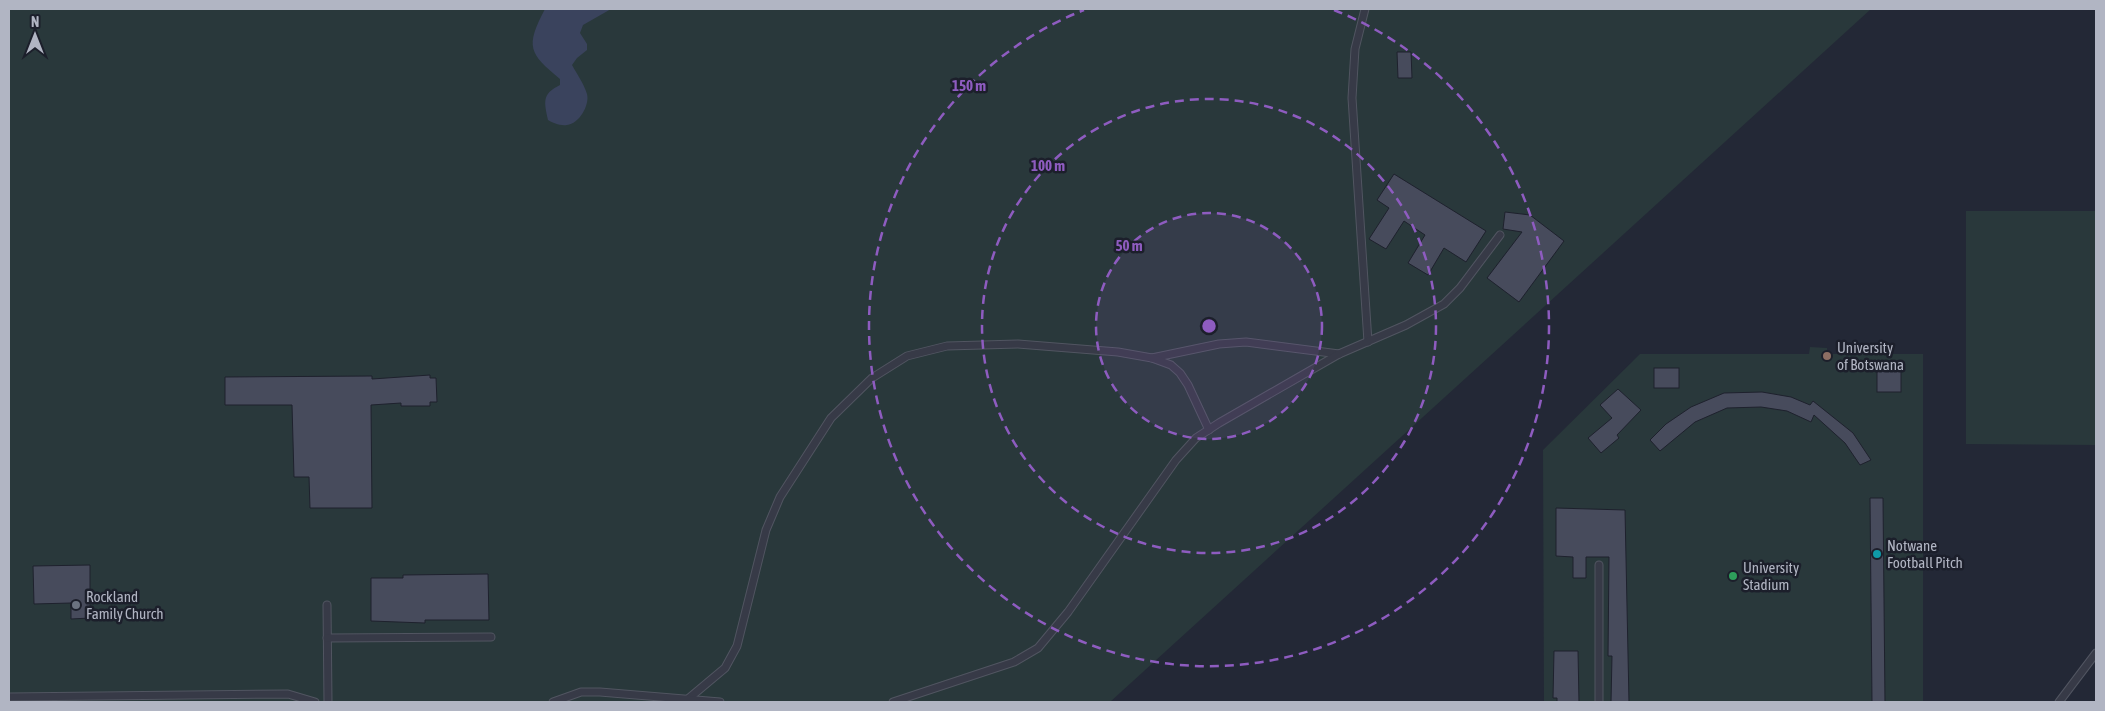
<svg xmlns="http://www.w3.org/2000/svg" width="2105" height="711" viewBox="0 0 2105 711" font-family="'Asap Condensed',sans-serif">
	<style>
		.green { fill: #29383b }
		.water { fill: #3a435d }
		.building { fill: #474b5c; stroke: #1e212d }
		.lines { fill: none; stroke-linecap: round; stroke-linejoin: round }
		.service-casing { stroke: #515561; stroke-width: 9 }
		.service { stroke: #373a47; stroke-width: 7 }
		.ring { fill: none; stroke: #8e5cc0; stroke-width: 2.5; stroke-dasharray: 9 6 }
		.education-dot { fill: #8d6e63; stroke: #1c1f2b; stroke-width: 2 }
		.culture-dot { fill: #0f9aa8; stroke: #1c1f2b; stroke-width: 2 }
		.leisure-dot { fill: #2e9e5b; stroke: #1c1f2b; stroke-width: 2 }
		.worship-dot { fill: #6b7280; stroke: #1c1f2b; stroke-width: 2 }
		.labels { text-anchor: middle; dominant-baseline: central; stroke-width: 5; stroke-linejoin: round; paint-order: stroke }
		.poi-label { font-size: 15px; fill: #b1b5c3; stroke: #1c1f2b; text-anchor: start }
		.centre { fill: #8e5cc0; stroke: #1c1f2b; stroke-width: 2.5 }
		.ring-label { font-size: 15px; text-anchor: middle; font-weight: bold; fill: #8e5cc0; stroke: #1c1f2b; stroke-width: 5; stroke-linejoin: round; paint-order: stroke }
	</style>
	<rect width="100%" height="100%" fill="#232836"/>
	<g class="green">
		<polygon points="9,9 1871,9 1110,702 9,702"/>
		<polygon points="1966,211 2096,211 2096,445 1966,444"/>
		<polygon points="1840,345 1855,345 1855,354 1923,354 1923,702 1544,702 1543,450 1640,354 1809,354 1810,347 1827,348 1827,354 1840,354"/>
	</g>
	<path class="water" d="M545,9h66l-28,16 -3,8 7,11v6l-10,8 -5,7c5,9 12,19 15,29 3,11 -8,30 -20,31 -7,1 -14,-2 -19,-5 -4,-19 -6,-26 12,-35v-6c-31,-26 -35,-32 -15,-70z"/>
	<g class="building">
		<polygon points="1397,52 1411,52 1412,78 1398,78"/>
		<polygon points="1394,174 1486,231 1466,262 1444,248 1428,275 1408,263 1425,235 1404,221 1386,249 1369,239 1389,208 1377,200"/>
		<polygon points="1505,212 1530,215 1564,241 1519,302 1487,278 1522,232 1503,229"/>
		<rect x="1654" y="368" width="25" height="20"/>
		<rect x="1877" y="370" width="24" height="22"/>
		<polygon points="430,375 430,378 436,378 437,402 430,402 430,406 401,406 401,403 371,405 372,508 310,508 309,477 294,477 292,405 225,405 225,377 372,376 372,379"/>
		<polygon points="1618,389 1641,410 1617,435 1619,438 1601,453 1588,438 1612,418 1600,405"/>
		<polygon points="1762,392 1791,397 1810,405 1813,401 1853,433 1871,460 1860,465 1845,443 1814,415 1811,422 1787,411 1761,407 1727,408 1695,422 1660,451 1650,440 1666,424 1691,407 1724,393"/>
		<polygon points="1870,498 1883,498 1885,702 1872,702"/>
		<polygon points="1556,508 1625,510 1629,702 1611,702 1612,656 1608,656 1609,557 1586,557 1586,578 1573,578 1573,557 1556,556"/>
		<polygon points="90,565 90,618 71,619 71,603 34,604 33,566"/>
		<polygon points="488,574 489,620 425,620 425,623 371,621 371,578 403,578 403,575"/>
		<polygon points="1554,651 1578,651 1579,702 1557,702 1557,698 1553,698"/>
	</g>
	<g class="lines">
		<defs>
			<g id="service">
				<polyline points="1365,9 1355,49 1352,98 1368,342"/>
				<polyline points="1152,358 1219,344 1246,342 1339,354"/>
				<polyline points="1599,565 1599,702"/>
				<polyline points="327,605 328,702"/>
				<polyline points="327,638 491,637"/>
				<polyline points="9,697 288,694 315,702"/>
				<polyline points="688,699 725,668 737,646 766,530 780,497 831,418 872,378 907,356 947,346 1018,344 1118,352 1152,358 1171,365 1180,373 1188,385 1209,430"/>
				<polyline points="553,702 581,692 600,692 720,702"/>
				<polyline points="893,702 1014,662 1038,648 1068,612 1176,460 1196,438 1219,423 1339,354 1406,325 1444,304 1460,288 1500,235"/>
				<polyline points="2059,702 2096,653"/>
			</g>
		</defs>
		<use href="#service" class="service-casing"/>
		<use href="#service" class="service"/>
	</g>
	<circle cx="1209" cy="326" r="113" fill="#8e5cc0" fill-opacity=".12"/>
	<g class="ring">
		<circle cx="1209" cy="326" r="113"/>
		<circle cx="1209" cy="326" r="227"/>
		<path d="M1334 10A340 340 0 1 1 1084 10"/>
	</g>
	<circle class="education-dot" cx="1827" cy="356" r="5"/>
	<circle class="culture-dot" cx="1877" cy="554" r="5"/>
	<circle class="leisure-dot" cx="1733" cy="576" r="5"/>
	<circle class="worship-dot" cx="76" cy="605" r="5"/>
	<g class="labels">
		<g class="poi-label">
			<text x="1837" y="347">University<tspan x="1837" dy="17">of Botswana</tspan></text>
			<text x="1887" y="545">Notwane<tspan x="1887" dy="17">Football Pitch</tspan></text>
			<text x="1743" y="567">University<tspan x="1743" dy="17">Stadium</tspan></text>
			<text x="86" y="596">Rockland<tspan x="86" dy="17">Family Church</tspan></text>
		</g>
	</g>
	<circle cx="1209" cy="326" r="8" class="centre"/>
	<g class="ring-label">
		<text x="969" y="91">150 m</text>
		<text x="1048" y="171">100 m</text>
		<text x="1129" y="251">50 m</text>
	</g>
	<rect width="2105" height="711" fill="none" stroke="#b1b5c3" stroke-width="20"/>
	<g transform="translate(35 35)" stroke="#1c1f2b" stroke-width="4" paint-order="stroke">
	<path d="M0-4L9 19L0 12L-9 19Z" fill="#b1b5c3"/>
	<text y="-8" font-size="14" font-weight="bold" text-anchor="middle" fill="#b1b5c3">N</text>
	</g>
</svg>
